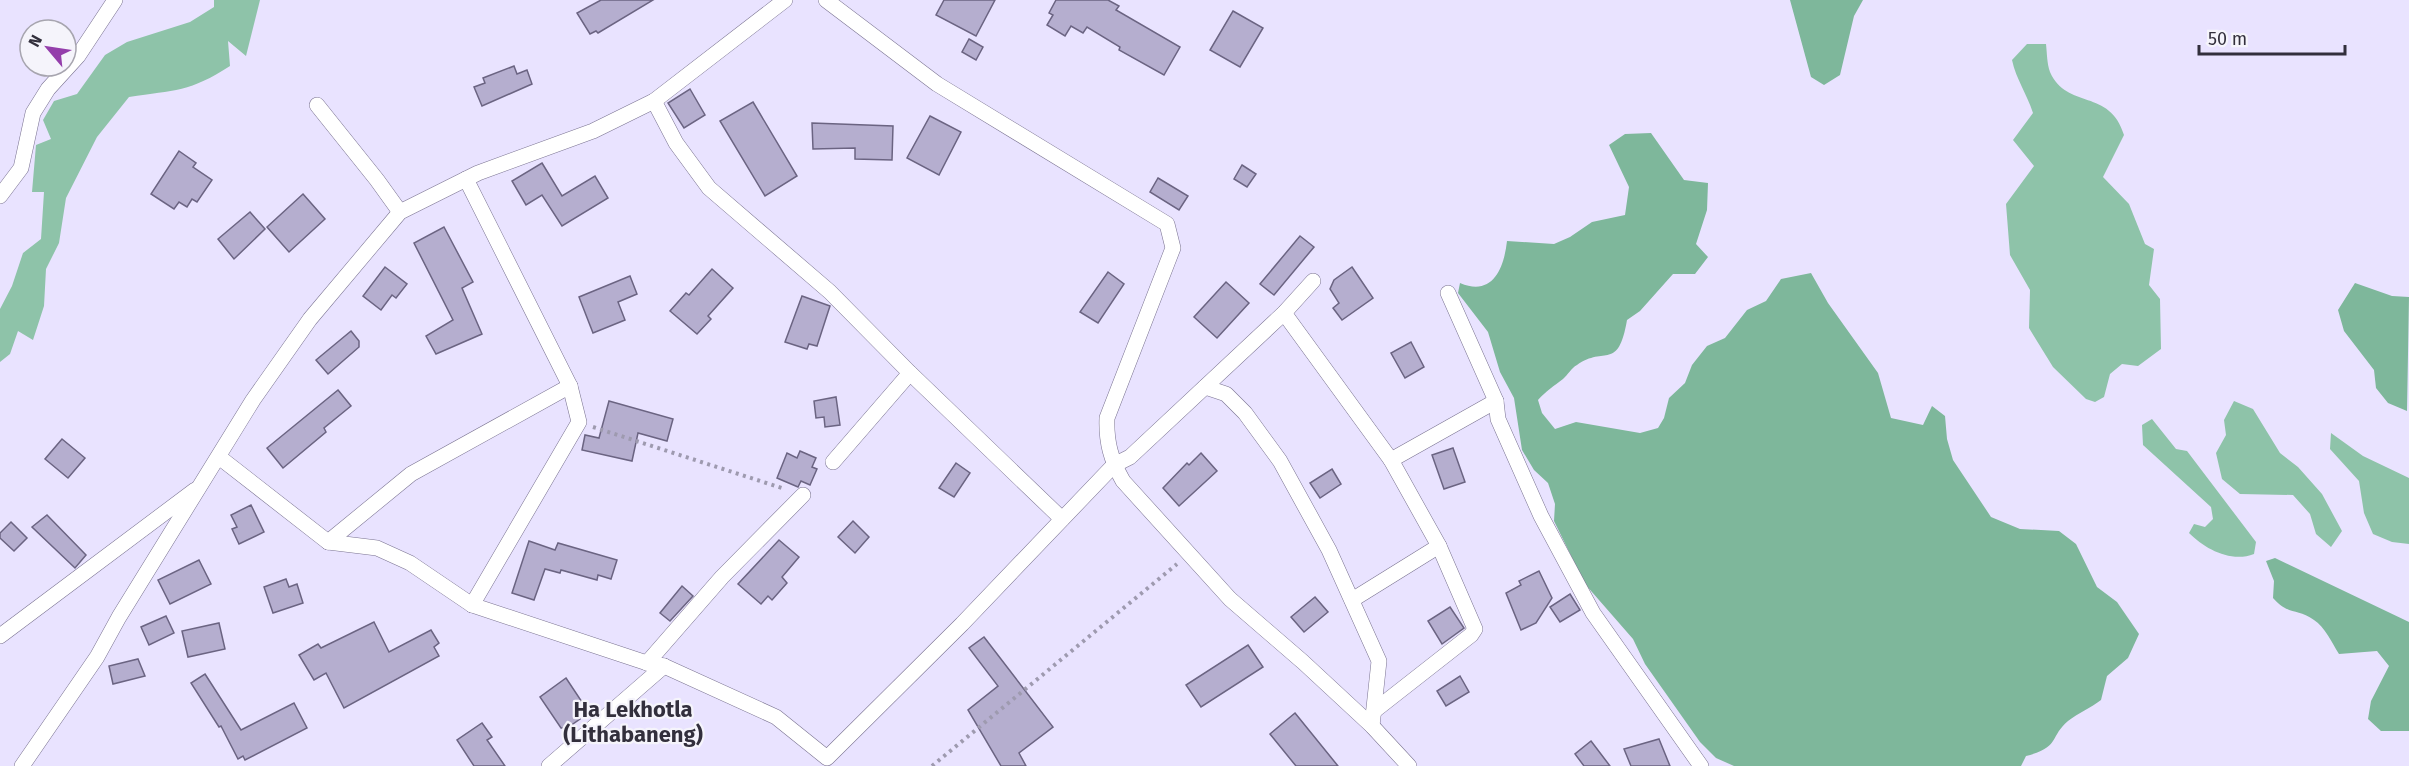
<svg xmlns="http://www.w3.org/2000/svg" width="2409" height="766" viewBox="0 0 2409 766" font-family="'Fira Sans',sans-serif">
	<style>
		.green { fill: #8ec3a9 }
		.forest { fill: #7eb79b }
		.building { fill: #b5aecf; stroke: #6b6482; stroke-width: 1.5 }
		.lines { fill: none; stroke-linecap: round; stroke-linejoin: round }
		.street-casing { stroke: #7a7391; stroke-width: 16 }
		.path { stroke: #9e9aaf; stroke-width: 4; stroke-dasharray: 3 4.5; stroke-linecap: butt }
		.street { stroke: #fff; stroke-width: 15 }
		.labels { text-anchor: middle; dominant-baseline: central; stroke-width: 4.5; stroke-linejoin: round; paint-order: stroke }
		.district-label { font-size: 22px; font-weight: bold; fill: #322f3c; stroke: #f5f4fb }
	</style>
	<rect width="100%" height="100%" fill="#e9e3ff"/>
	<g class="green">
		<path d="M214,0h46l-14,56 -18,-15 2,25c-40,26 -55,24 -101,31l-32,40 -31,61 -7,45 -13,26 -2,37 -11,34 -15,-9 -8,23 -10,8v-53l12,-23 11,-33 18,-14 3,-47h-12l4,-47 15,-6 -8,-19 11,-19 23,-7 28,-39 22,-13 63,-20 24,-15z"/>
		<path d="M2027,44h19c1,9 1,20 4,28 17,38 60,16 74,63l-21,42 26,27 16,40 9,5 -5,36 11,14 1,50 -23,17 -16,-2 -12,10 -6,23 -9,5 -9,-3 -33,-32 -24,-39 1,-38 -20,-35 -4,-51 28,-38 -21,-26 20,-27c-6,-19 -17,-34 -21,-53z"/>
		<polygon points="2234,401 2253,409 2280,453 2298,467 2322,494 2342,531 2331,547 2316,534 2310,514 2293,495 2240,494 2222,479 2216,453 2226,435 2224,420"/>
		<path d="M2152,419l24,30 11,2 69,91 -2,12c-23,9 -49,-5 -65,-21l5,-9 11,3 8,-8 -2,-12 -68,-62 -1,-20z"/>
		<polygon points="2331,433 2363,456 2409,478 2409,544 2392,542 2373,534 2364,513 2359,481 2330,449"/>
	</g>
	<g class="forest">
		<polygon points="1790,0 1863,0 1854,16 1840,75 1824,85 1811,77"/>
		<path d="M1651,133l33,47 24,3 -1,27 -11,34 12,13 -13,17h-22l-33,37 -13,9c-9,52 -22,25 -50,45 -6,3 -9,10 -14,14 -9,7 -17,12 -25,21l4,13 13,16 21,-7 64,11 18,-5 6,-10 5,-20 16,-15 7,-18 15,-19 18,-8 22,-28 19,-9 15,-22 30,-6 17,30 50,70 13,45 32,7 9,-19 13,10 2,23 6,21 38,57 29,12 39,2 17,13 21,43 20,15 22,32 -11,24 -21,18 -6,24c-10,8 -23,13 -33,21 -19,16 -7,26 -42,35l-5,10h-287l-18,-8 -16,-16 -55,-78 -12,-25 -48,-55 -31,-63 1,-17 -7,-21 -14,-13 -12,-20 -8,-52 -14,-26 -12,-40 -30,-39 2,-10c33,14 44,-15 47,-42l47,3 16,-7 22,-15 33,-7 4,-28 -20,-42 16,-11z"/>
		<polygon points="2355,283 2392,296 2409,297 2407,411 2388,403 2376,388 2374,370 2344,331 2338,310"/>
		<path d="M2275,558l134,64v109h-28l-13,-12 3,-18 18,-35 -12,-15 -38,3c-7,-11 -14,-27 -25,-34 -17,-12 -25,-4 -41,-22l1,-17 -8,-20z"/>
	</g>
	<g class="building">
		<polygon points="601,0 653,0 598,33 596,31 590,34 577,13"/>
		<polygon points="944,0 995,0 976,36 936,15"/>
		<polygon points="1056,0 1108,0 1119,6 1116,10 1180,47 1164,75 1119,50 1120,47 1087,27 1083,33 1071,26 1065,36 1047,25 1053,15 1049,13"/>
		<polygon points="1233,11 1263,28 1240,67 1210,50"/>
		<polygon points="969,39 983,47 976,60 962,52"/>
		<polygon points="514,66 517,74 527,70 532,84 482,106 474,87 485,83 483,78"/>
		<polygon points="690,89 705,115 684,128 668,103"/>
		<polygon points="753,102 797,176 765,196 720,121"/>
		<polygon points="930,116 961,132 939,175 907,158"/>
		<polygon points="812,123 893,126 892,160 855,159 855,148 813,149"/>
		<polygon points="179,151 196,163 193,167 212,180 197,202 192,199 187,207 179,202 174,209 151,194"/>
		<polygon points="542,163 562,196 595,176 608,198 562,226 542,195 526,205 512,181"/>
		<polygon points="1242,165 1256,174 1247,187 1234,179"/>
		<polygon points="1158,178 1188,196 1179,210 1150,192"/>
		<polygon points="303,194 325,219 289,252 267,227"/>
		<polygon points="250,212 265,229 234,259 218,239"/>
		<polygon points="444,227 473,282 462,288 482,334 436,354 426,336 453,320 414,243"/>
		<polygon points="1300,236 1314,247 1274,295 1260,284"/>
		<polygon points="385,267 407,284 396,298 392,295 381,310 363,296"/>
		<polygon points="1352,267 1373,298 1342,320 1333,308 1339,303 1330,289 1334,280"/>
		<polygon points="712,269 733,288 708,316 711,319 697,334 670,311 686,293 689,295"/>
		<polygon points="1108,272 1124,284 1098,323 1080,312"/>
		<polygon points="630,276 637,294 618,302 625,320 593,333 579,297"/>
		<polygon points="1226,282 1249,303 1217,338 1194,317"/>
		<polygon points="802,296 830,306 817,346 809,344 807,349 785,342"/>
		<polygon points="351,331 359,341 359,347 328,374 316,360"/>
		<polygon points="1411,342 1424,367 1405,378 1391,353"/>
		<polygon points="338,390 351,406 324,428 326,432 283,468 267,448"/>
		<polygon points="836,397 840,425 825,427 824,417 816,418 814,401"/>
		<polygon points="609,401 673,419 667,441 638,433 632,461 582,450 585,435 599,438"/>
		<polygon points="62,439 85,458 68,478 45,459"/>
		<polygon points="1453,448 1465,482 1444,489 1432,455"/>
		<polygon points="800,451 816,458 812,467 817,469 810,485 801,481 798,487 777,478 787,453 797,458"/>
		<polygon points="1201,453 1217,471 1179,506 1163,488 1187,463 1189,465"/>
		<polygon points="956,463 970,473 954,497 939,488"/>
		<polygon points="1332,469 1341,484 1320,498 1310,483"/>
		<polygon points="251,505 264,532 239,544 232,529 237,527 231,515"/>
		<polygon points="47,515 86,555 75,568 32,527"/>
		<polygon points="853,521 869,537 855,553 838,537"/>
		<polygon points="11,522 27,538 14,551 0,538 0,533"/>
		<polygon points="779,540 799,557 782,577 787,583 772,600 768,596 761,604 738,584"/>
		<polygon points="529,541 555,550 558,543 617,560 611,579 598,575 597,580 561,570 560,573 545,569 534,600 512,593"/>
		<polygon points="199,560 211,584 170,604 158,580"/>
		<polygon points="1539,571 1552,598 1536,623 1521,630 1506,593 1521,585 1519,581"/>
		<polygon points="286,579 289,587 297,584 303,603 273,613 264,587"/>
		<polygon points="682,586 693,596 670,621 660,613"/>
		<polygon points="1570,594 1580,610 1560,622 1550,607"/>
		<polygon points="1315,597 1328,612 1304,632 1291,617"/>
		<polygon points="1450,607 1464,628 1442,644 1428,621"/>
		<polygon points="166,616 174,633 149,645 141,627"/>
		<polygon points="374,622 389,652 431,630 439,643 434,647 439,656 344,708 326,673 314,680 299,655 318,644 321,648"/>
		<polygon points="219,623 225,649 188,657 182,631"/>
		<polygon points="984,637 1053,727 1019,753 1026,766 1001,766 968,710 998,686 969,648"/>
		<polygon points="1248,645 1263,667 1201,707 1186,685"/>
		<polygon points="138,659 145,676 113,684 109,666"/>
		<polygon points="205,674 241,730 294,703 307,728 245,760 243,756 238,759 221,726 219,727 191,683"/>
		<polygon points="1460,676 1469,692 1446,706 1437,691"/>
		<polygon points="566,678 584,705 575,711 580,719 567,728 561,728 540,697"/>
		<polygon points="1295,713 1338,766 1296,766 1270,734"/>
		<polygon points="482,723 492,737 487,740 505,766 474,766 457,740"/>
		<polygon points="1659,739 1670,766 1631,766 1624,749"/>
		<polygon points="1591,741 1610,766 1584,766 1575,754"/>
	</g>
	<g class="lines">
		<defs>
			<g id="street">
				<path d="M826,0l111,84 230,140 6,24 -66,170c-1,24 4,42 16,63l107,118 73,63 69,64 37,40"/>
				<polyline points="654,101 676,143 709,188 830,292 910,373 1062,519"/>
				<polyline points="317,105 377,180 400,212"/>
				<polyline points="466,179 570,386 579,422 472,605"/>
				<polyline points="0,196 21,168 33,113 48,89 78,56 115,0"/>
				<polyline points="1448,293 1496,401 1498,419 1541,516 1593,613 1701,766"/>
				<polyline points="1284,313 1391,460 1496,401"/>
				<polyline points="1205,387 1226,394 1245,413 1280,461 1329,550 1379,661 1372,726"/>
				<polyline points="219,457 328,542 411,474 570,386"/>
				<polyline points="833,462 910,373"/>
				<polyline points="328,542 377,548 410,563 472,605 647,663 664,666 549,766"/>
				<polyline points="1352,600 1439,546 1391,460"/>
				<polyline points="0,636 195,490"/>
				<polyline points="647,663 722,577 803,495"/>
				<polyline points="664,666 776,717 827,758 962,624 1114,465 1130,457 1284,313 1313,281"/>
				<polyline points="1374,711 1471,635 1475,629 1439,546"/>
				<polyline points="22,766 97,657 119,617 253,400 310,319 400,212 478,173 593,131 654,101 785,0"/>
			</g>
		</defs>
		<use href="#street" class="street-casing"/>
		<g class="path">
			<polyline points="593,427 785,489"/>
			<polyline points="932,766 1177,564"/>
		</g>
		<use href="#street" class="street"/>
	</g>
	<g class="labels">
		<g class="district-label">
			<text x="633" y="709">Ha Lekhotla<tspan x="633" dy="25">(Lithabaneng)</tspan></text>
		</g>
	</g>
	<g transform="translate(48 48) rotate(299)"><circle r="28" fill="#f5f4fb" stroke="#a7a5af" stroke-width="1.5"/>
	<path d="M0-4.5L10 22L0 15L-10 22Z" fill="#943eab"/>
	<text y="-9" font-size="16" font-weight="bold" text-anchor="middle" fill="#322f3c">N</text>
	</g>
	<path d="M2199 45v9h146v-9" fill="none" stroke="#322f3c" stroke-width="3"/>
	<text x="2208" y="45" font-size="18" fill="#322f3c" stroke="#f5f4fb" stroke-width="4.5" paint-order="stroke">50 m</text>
</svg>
